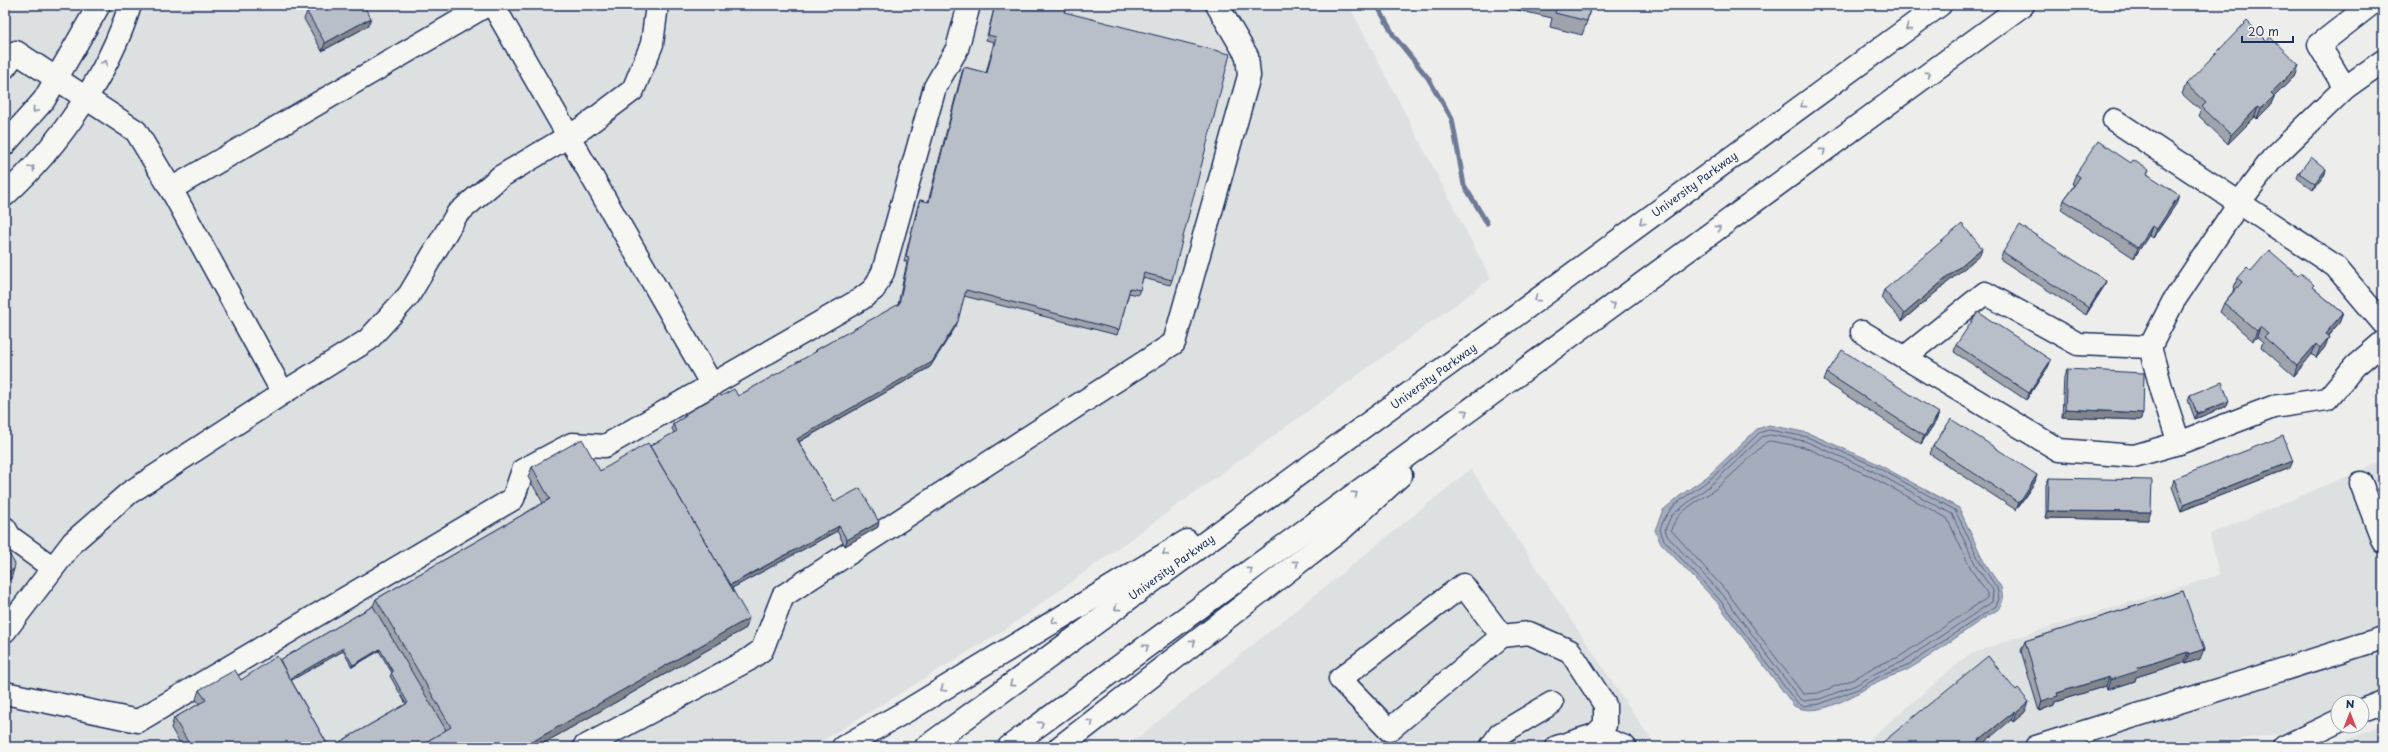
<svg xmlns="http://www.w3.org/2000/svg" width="2388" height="752" viewBox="0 0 2388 752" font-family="'Playpen Sans',sans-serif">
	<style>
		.built { fill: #dde0e1 }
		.water { fill: #a5acbc; stroke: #6e7a96 }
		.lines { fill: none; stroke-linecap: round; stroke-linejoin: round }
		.shore { stroke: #526184; stroke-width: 1 }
		.stream { stroke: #6e7a96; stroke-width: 5 }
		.minor-casing { stroke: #1b2f5e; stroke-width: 25 }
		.major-casing { stroke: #1b2f5e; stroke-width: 25 }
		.highway-casing { stroke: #1b2f5e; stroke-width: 25 }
		.minor { stroke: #f6f6f2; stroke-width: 22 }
		.major { stroke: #f6f6f2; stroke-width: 22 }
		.highway { stroke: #f6f6f2; stroke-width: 22 }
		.wall { fill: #9fa4ac; stroke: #1b2f5e }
		.shaded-wall { fill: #82868c; stroke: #1b2f5e }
		.building { fill: #b9bfc8; stroke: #1b2f5e }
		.oneway { stroke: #8892a8 }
		.labels { text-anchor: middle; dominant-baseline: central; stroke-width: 4; stroke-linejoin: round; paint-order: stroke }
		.street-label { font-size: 11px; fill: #1b2f5e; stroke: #f6f6f2 }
	</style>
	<rect width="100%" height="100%" fill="#edeeec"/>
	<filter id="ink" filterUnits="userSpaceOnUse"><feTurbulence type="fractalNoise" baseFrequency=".025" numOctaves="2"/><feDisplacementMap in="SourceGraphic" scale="8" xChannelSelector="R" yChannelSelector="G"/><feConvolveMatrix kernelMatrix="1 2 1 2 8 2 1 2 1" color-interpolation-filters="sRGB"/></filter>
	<g filter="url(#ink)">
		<g class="built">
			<polygon points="5,5 1349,5 1491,279 1006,629 812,747 5,747"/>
			<polygon points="2383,461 2383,694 2362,702 2338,702 2338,712 2282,734 2242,739 2220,747 1860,747 1968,655 2014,638 2219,575 2210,534"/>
			<polygon points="1471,469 1656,747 1126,747"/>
			<polygon points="2383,725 2383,747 2329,747"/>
		</g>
		<path class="water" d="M1769,425l39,8 66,29 85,46 26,56 16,23 2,13 -4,9c-31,18 -60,43 -92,61 -8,4 -17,6 -26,10 -24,12 -60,40 -87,26l-78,-105 -56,-59 -5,-12 8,-20 18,-15 27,-19 49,-47z"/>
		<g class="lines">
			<g class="shore">
				<path d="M1769,430l38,7 66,28 82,45 27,56 15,22 2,11 -3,7 -91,61 -25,9 -22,13 -38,15 -17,2 -7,-4 -77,-103 -55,-59 -4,-10c7,-26 30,-35 50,-51 18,-14 33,-31 49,-46z"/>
				<polygon points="1770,435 1805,441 1871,470 1952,514 1977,568 1993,590 1992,602 1902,662 1878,672 1856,685 1820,699 1804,701 1799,698 1723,595 1668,537 1665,530 1671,516 1713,483 1762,437"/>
				<path d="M1770,441l34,6 64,28 79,43 25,53 15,22v5l-88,59 -24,9 -21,13 -36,14 -15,1 -76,-102 -56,-62c6,-21 31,-30 47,-43 16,-14 32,-29 47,-44z"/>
			</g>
			<polyline class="stream" points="1377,5 1394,36 1428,78 1452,119 1464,185 1487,223"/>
			<defs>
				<g id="minor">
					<polyline points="493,5 712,385"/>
					<polyline points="5,67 16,52 136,131 171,189 283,393 129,493 73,542 5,631"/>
					<polyline points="2345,88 2319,45 2370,5"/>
					<polyline points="2114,120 2335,266 2383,323"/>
					<polyline points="171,189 487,5"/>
					<polyline points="1862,332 2059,450 2134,456 2179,443 2273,407 2327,399 2355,366 2383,342"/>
					<polyline points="2150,347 2173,302 2239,203 2272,159 2345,88 2383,61"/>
					<polyline points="1905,357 1985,293 2078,344 2150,347 2162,391 2179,443"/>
					<polyline points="283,393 368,340 409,295 457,214 500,177 584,127 633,90 652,44 657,5"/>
					<polyline points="2361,483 2383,541"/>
					<polyline points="5,528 10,537 53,568"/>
					<polyline points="1502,636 1463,585 1340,679 1389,730 1502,636 1529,633 1570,651 1605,705 1605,725 1595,735"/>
					<polyline points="5,693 138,721 513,499 523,470 572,444 605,446 861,299 874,289 883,272 935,87 957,49 969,5"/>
					<polyline points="2362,710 2383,702"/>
					<polyline points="584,747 748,660 762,650 783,596 1174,343 1249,76 1247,56 1217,5"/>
					<polyline points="1491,747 1500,734 1552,703"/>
					<polyline points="1557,747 1595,735 1625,747"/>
					<polyline points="2036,747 2383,638"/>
					<polyline points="2284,747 2338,721"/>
				</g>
				<g id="major">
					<polyline points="5,144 44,100 99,5"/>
					<path d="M5,195c53,-48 104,-121 125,-190"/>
				</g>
				<g id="highway">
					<polyline points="843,747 910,709 1187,541"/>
					<polyline points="926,747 1940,5"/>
					<polyline points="1009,747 2023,5"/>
					<polyline points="1060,747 1342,529 1401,475"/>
				</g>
			</defs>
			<use href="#minor" class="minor-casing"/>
			<use href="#major" class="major-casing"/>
			<use href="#highway" class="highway-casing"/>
			<use href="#minor" class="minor"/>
			<use href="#major" class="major"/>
			<use href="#highway" class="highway"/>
		</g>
		<g class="wall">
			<polygon points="995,5 1066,5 1064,12 1172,280 1170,285 1143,278 1138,295 1129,293 1117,335 964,296 956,326 930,367 799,442 834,502 878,527 845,546 837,531 732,588 746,628 537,747 331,747 406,704 390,676 392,673 379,651 352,667 343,651 291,680 329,747 182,747 171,728 174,718 199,704 196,699 199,690 241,680 280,660 373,606 376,599 543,503 528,477 532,467 600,471 650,446 674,433 672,429 673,424 683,418 685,414 721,396 738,396 815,353 816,350 898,305 907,262 904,261 918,205 920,200 928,202 962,72 964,67 986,73 994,42 986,40"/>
			<polygon points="1496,5 1591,5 1587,21 1582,35 1550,27 1552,18"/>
			<polygon points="307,12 368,26 322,51 304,19"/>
			<polygon points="2296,75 2274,97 2270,106 2257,119 2255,117 2228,144 2199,116 2201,111 2182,94 2186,84"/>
			<polygon points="2299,173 2325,174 2313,190 2297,178"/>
			<polygon points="2076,174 2148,174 2176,204 2153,238 2149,235 2134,258 2061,210 2064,200 2074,185 2072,184"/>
			<polygon points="2003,252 2106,281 2103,288 2086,315 2000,259"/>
			<polygon points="1980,255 1902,321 1881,298 1884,290"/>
			<polygon points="2251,271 2313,288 2343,313 2339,323 2328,336 2325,347 2316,358 2312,354 2294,376 2261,347 2263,342 2257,337 2253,341 2220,312 2224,303 2235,289 2234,288 2237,278"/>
			<polygon points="1956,345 2051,360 2048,367 2026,400 1954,352"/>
			<polygon points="2067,369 2143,413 2140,420 2062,417 2064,377"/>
			<polygon points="1827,373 1939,413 1936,421 1921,444 1824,381"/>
			<polygon points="2190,395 2229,401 2227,406 2195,419 2188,400"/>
			<polygon points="1933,446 2035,482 2016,510 1930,454"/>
			<polygon points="2290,468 2181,511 2172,487 2174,479"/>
			<polygon points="2049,478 2148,520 2046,518 2046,485"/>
			<polygon points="2183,591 2200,659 2185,664 2184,662 2136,677 2135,681 2107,690 2106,686 2055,702 2054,705 2039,711 2021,651 2025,641"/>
			<polygon points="1988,656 2025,712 2013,722 2011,720"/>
		</g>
		<g class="shaded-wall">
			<polygon points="371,18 368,26 322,51 325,43"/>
			<polygon points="2299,65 2296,75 2274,97 2270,106 2257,119 2261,109 2271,93"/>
			<polygon points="2258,107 2255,117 2228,144 2231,135"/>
			<polygon points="2326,169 2325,174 2313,190 2315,184"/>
			<polygon points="2179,195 2176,204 2153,238 2157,229"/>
			<polygon points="2152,226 2149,235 2134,258 2138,248"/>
			<polygon points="1982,248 1980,255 1902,321 1904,314"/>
			<polygon points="2106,281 2103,288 2086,315 2089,308"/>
			<polygon points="2343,313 2339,323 2321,343 2325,334"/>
			<polygon points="958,321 956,326 930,367 795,444 797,439"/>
			<polygon points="2260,327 2257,337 2253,341 2257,331"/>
			<polygon points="2329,337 2325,347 2316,358 2320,348"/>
			<polygon points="2316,344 2312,354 2294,376 2297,366"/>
			<polygon points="2051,360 2048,367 2026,400 2029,393"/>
			<polygon points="2229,401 2227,406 2195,419 2197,414"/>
			<polygon points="2065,409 2143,413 2140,420 2062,417"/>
			<polygon points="1939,413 1936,421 1921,444 1924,436"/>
			<polygon points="2293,461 2290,468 2181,511 2184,504"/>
			<polygon points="2037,475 2035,482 2016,510 2019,503"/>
			<polygon points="2048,511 2151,512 2148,520 2046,518"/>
			<polygon points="879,522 878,527 845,546 847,540"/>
			<polygon points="839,526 837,531 725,592 727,587"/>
			<polygon points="14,569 11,579 5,582 5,574"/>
			<polygon points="749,618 746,628 537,747 523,747"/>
			<polygon points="343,648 343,651 285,684 286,681"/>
			<polygon points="380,649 379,651 352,667 353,665"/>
			<polygon points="2204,649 2200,659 2185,664 2189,654"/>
			<polygon points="2188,652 2184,662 2136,677 2135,681 2107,690 2110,680 2137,668"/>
			<polygon points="2109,677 2106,686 2055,702 2054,705 2039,711 2042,701 2057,693"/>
			<polygon points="2029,702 2025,712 2013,722 2016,713"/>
			<polygon points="2015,711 2011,720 1979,747 1973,747 1974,744"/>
		</g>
		<g class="building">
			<polygon points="320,5 363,5 371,18 325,43 307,12"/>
			<polygon points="995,5 1066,5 1064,12 1230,54 1172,280 1144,273 1140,290 1130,288 1119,330 966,290 958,321 932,362 797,439 834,502 860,488 879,522 847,540 839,526 730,585 650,446 677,431 673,424 686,416 685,414 720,394 721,396 734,389 738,396 817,351 816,350 899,304 909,257 906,256 920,200 929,202 964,67 987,73 996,37 988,35"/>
			<polygon points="1557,5 1591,5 1587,21 1555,13"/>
			<polygon points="2247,21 2267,41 2270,37 2299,65 2271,93 2274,96 2261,109 2258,107 2231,135 2202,107 2206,103 2186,84"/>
			<polygon points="2098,141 2131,163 2133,160 2149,170 2147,174 2179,195 2157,229 2152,226 2138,248 2064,200 2080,177 2076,174"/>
			<polygon points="2311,157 2326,169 2315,184 2299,173"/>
			<polygon points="1962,224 1982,248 1904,314 1884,290"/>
			<polygon points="2020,225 2106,281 2089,308 2003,252"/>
			<polygon points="2269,250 2298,275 2301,273 2314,285 2312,287 2343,313 2325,334 2329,337 2320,348 2316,344 2297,366 2264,337 2268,334 2260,327 2257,331 2224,303 2242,282 2237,278 2247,267 2251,271"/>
			<polygon points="1978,312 2051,360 2029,393 1956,345"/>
			<polygon points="1842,350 1939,413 1924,436 1827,373"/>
			<polygon points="2067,369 2144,373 2143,413 2065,409"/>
			<polygon points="2222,382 2229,401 2197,414 2190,395"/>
			<polygon points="1951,419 2037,475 2019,503 1933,446"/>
			<polygon points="2283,436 2293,461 2184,504 2174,479"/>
			<polygon points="582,439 600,471 648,443 749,618 523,747 433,747 429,740 451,727 376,599 550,499 532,467"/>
			<polygon points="2049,478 2152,480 2151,512 2048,511"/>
			<polygon points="5,547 15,564 14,569 5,574"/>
			<polygon points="2183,591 2204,649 2189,654 2188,652 2137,668 2138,671 2110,680 2109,677 2057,693 2058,696 2042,701 2025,641"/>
			<polygon points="373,606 446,730 429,740 426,747 331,747 408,703 391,673 393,672 380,649 353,665 343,648 290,679 280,660"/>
			<polygon points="277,656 329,747 191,747 174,718 206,700 199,690 235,670 241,680"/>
			<polygon points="1988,656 2016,691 2018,689 2029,702 2016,713 2015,711 1974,744 1976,747 1877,747"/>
		</g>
		<defs><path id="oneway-chevron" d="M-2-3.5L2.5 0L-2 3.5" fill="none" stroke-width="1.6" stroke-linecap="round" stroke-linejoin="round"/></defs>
		<g class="oneway">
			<use href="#oneway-chevron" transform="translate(1908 28) rotate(144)"/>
			<use href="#oneway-chevron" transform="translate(105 63) rotate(-61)"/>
			<use href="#oneway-chevron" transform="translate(1928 74) rotate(-36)"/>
			<use href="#oneway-chevron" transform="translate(1803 105) rotate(144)"/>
			<use href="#oneway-chevron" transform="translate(35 110) rotate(131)"/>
			<use href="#oneway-chevron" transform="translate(1823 151) rotate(-36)"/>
			<use href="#oneway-chevron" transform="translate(32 168) rotate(-52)"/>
			<use href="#oneway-chevron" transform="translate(1642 222) rotate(144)"/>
			<use href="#oneway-chevron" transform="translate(1718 228) rotate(-36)"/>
			<use href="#oneway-chevron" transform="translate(1537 299) rotate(144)"/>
			<use href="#oneway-chevron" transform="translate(1613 305) rotate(-36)"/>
			<use href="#oneway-chevron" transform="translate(1465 412) rotate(-37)"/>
			<use href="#oneway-chevron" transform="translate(1355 494) rotate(-36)"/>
			<use href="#oneway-chevron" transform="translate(1165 553) rotate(149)"/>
			<use href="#oneway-chevron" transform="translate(1296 563) rotate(-37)"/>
			<use href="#oneway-chevron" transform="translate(1250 570) rotate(-36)"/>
			<use href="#oneway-chevron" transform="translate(1117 608) rotate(144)"/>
			<use href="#oneway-chevron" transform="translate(1054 621) rotate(149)"/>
			<use href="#oneway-chevron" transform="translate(1193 642) rotate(-38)"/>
			<use href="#oneway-chevron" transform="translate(1146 647) rotate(-36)"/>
			<use href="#oneway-chevron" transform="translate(1012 684) rotate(144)"/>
			<use href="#oneway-chevron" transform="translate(943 689) rotate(148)"/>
			<use href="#oneway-chevron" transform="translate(1091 722) rotate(-39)"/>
			<use href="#oneway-chevron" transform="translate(1041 724) rotate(-36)"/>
		</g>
	</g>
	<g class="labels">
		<g class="street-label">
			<text transform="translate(1694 184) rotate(-36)">University Parkway</text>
			<text transform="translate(1433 376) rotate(-36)">University Parkway</text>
			<text transform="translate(1171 567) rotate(-36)">University Parkway</text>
		</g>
	</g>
	<rect width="2388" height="752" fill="none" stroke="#f6f6f2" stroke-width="20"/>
	<rect x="10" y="10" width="2368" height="732" fill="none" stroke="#1b2f5e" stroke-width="1.5" filter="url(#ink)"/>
	<g transform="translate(2350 714)"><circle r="19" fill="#f6f6f2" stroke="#9ea6b7"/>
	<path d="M0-3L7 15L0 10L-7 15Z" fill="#d1495b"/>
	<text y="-6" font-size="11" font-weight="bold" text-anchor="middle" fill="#1b2f5e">N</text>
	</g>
	<path d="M2242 36v6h51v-6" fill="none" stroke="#1b2f5e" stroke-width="2"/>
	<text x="2248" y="36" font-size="12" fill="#1b2f5e" stroke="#f6f6f2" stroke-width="3" paint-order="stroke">20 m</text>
</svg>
